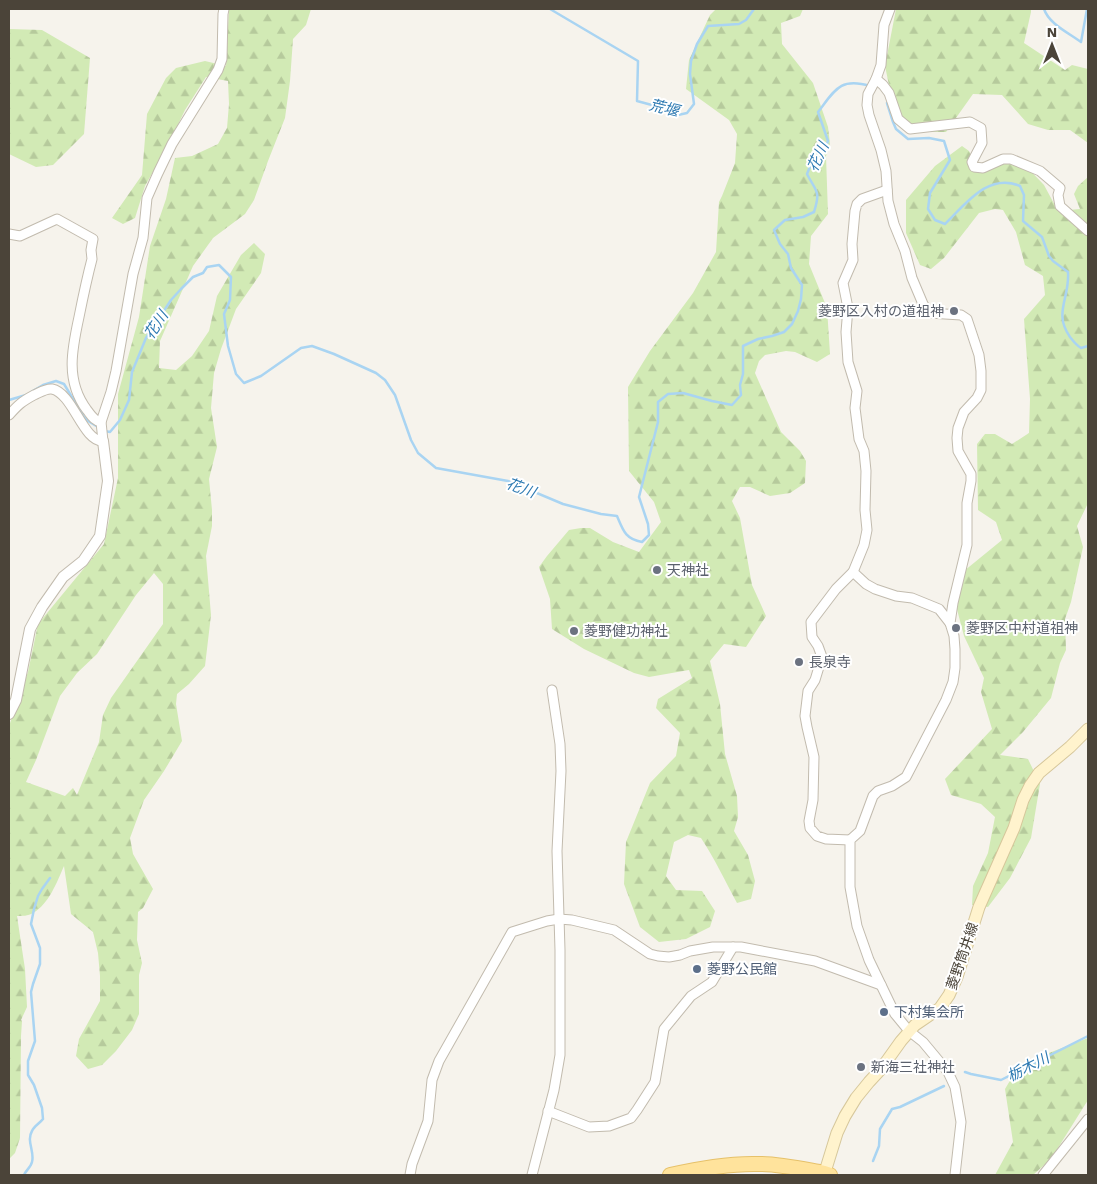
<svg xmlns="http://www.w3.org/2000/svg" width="1097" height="1184" viewBox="0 0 1097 1184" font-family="'Work Sans','Noto Sans JP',sans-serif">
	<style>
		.forest { fill: url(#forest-firs); fill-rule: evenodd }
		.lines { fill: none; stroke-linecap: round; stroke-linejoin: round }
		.stream { stroke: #a9d4f2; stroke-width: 2.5 }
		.minor-casing { stroke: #c2bbae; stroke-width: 11 }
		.tertiary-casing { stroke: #c2bbae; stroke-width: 12 }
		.secondary-casing { stroke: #d6c79b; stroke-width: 13 }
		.primary-casing { stroke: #e6c16a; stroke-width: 16 }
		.minor { stroke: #fff; stroke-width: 9 }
		.tertiary { stroke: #fff; stroke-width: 10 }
		.secondary { stroke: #fff3cd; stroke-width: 11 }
		.primary { stroke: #ffe39c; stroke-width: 14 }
		.worship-dot { fill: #6b7280; stroke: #fff; stroke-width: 2 }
		.service-dot { fill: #5c6f8a; stroke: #fff; stroke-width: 2 }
		.labels { text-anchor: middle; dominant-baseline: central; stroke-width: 4; stroke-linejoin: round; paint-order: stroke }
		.worship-label { font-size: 14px; fill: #5b616d; stroke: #fff; text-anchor: start }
		.street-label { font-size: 14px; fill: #4b4439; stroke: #fff }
		.service-label { font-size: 14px; fill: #4e5e75; stroke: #fff; text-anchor: start }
		.water-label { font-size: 15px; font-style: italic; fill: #2e7ab2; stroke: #fff }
	</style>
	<defs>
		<pattern id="forest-firs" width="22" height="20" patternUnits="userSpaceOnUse" patternTransform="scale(1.25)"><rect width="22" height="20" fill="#d2eab5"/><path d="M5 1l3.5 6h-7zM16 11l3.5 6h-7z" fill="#b6ca9c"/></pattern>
	</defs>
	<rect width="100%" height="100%" fill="#f6f3ec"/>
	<g class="forest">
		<path d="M229,9h82l-5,16 -13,14 -3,42 -5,37 -17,43 -14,39 -9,14 -32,24 -20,28 -33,75 -1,27 17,2 16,-14 17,-25 8,-35 24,-41 13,-12 11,11 -4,19 -25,36 -15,40 -7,24 -3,35 6,39 -8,32 3,31v16l-6,30 5,59 -6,51 -16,18 -12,10 -1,10 6,37 -18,30 -20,29 -14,38 3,16 20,35 -10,19 -5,4 -1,28 5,23 -3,12v39l-7,16 -16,21 -14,14 -14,4 -12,-13 3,-17 21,-38v-25l-2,-23 -5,-21 -22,-18 -7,-48c-7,16 -15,38 -31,47 -5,3 -11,3 -16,3l8,53 2,38 -6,13 1,1 -1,15 -1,102 -5,15 -6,6v-433l19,-54 10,-48 66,-80 14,-66v-84l21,-77 11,-71 16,-47 9,-41 17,-2 26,-12 9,-16 2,-24 -1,-23 -22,-4 -21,33 -15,31 -25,45 -10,32 -12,6 -11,-6 30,-43 5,-61 19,-36 10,-10 29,-7 21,5zM154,573l9,11v40l-52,74 -8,17 -4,27 -22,53 -4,-7 -8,8 -39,-14 10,-22 24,-64 17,-23 20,-19 39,-59z"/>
		<path d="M716,9h87l-3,7 -19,7 1,21 31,39 15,44 2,17 -4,12 2,58 -17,22 -2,28 18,44 3,46 -13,8 -22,-10 -9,-1 -21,4 -6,6 -4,12 26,59 19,19 6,10 -1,22 -15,10 -20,3 -20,-9h-10l-8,14 8,17 12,67 14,31 -20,31 -22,-3 -14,17 10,43 5,50 12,42 1,21 -4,14 14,24 7,26 -4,18 -14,4c-12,-22 -22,-44 -36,-65l-13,-3 -14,7 -8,34 10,14 26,1 13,20 -5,16 -24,12 -27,3 -19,-15 -16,-43 2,-42 24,-59 26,-27 4,-23 -24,-25 2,-9 34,-21 -3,-8 -40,7 -15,-4 -50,-24 -32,-20 -2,-30 -11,-32 8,-11 22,-26 12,-2h9l23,14 26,10 22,-30 -7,-20 -25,-31 -1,-84 22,-36 43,-58 23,-41 3,-50 3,-6 13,-33 2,-29 -8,-14 -43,-31 3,-29 21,-45z"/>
		<polygon points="896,9 1031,9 1031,12 1024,43 1065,70 1072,65 1088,69 1088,143 1070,130 1048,130 1028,124 1002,95 973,94 946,132 927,132 911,124 894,109 885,66"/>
		<polygon points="9,29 42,30 90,58 84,134 53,165 36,167 9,154"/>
		<polygon points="962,146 969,151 977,167 1022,162 1044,185 1058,211 1080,209 1074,194 1078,186 1088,177 1088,503 1077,526 1083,547 1071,602 1065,619 1066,650 1060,663 1051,698 1023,732 1000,755 1028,759 1040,784 1031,838 1010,878 988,907 972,905 973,886 988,853 995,817 981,804 951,795 945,779 992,729 981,692 984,678 964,636 954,598 964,571 1002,540 996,522 978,510 977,444 985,434 995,434 1012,444 1029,433 1030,399 1024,319 1045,295 1043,276 1025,265 1016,232 1003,210 995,209 979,213 944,258 931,269 920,265 906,233 906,200 935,166"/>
		<polygon points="1088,1038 1088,1100 1051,1159 1033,1175 995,1175 1013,1142 1005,1089 1020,1064"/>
	</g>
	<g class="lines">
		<g class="stream">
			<polyline points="550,9 638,61 637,101 663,108 678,115 687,113 694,104 690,74 691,61 697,44 708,26 739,24 746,20 754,9"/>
			<path d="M1044,9c5,15 25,24 37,33l6,-33"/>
			<path d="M887,103l6,19 3,7 12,10 21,-1 15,3 6,19 -20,33 -2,16 7,11 10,4c20,-19 43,-52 75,-38l4,9 -1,26 19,16 7,19 4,5 15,11c2,26 -15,41 2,65 4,5 6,8 11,11l7,-2"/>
			<polyline points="31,392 43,385 56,381 64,384 84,417 88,421 98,427"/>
			<polyline points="9,400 26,395"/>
			<path d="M105,431l5,1 10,-12 9,-20 3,-28 14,-34 25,-38 10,-11 12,-12 10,-4 4,-6 12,-2 12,12 -1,23 -6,14 4,32 8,28 8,9 17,-7 40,-28 11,-2 22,8 42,19 9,7 10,15 16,45 7,13 18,15 72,13 55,23 38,10 16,2c6,14 8,23 25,26l7,-7 -1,-11 -9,-27 19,-75v-20l10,-8 15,-1 29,8 20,4 9,-10 -1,-10 3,-11v-28l15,-7 14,-3 12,-4 8,-8 6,-13 3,-12 1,-14 -11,-17 -3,-14 -8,-10 -6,-14 11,-10 18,-3 11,-5c7,-22 2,-20 -7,-38l6,-15 10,-7 5,-11 -10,-29c17,-22 22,-35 52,-26"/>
			<polyline points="965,1072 971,1074 1001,1080 1088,1036"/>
			<polyline points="873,1161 879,1146 880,1129 892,1109 900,1107 944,1086"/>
			<path d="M24,1175c2,-5 7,-8 8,-13 3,-10 -6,-21 0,-31 2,-5 8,-8 11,-12l-1,-11 -8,-23 -6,-10v-14l7,-20 -4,-49 2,-8 7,-20v-16l-9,-24 3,-15 4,-13 4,-7 8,-11"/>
		</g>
		<defs>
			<g id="minor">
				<polyline points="890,9 884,25 881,65 876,79 868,94 867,105 869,115 881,150 886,171 888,201 894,224 905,251 912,278 923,304 929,313 961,315 967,319 979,355 981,371 981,390 977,398 964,412 958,428 957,438 958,451 971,474 971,481 967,503 967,545 953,603 950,623 954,636 955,649 955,668 953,682 946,700 906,777 892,786 878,791 873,796 860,831 850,840 850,887 857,926 869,960 895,1014 909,1031 923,1042 948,1072 955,1087 961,1122 955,1175"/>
				<polyline points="876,79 883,85 889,93 898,119 910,129 970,122 981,128 982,143 972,162 974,167 983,168 1003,159 1011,159 1040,171 1060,188 1058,195 1060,206 1088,231"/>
				<path d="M9,234l11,2 37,-17 36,20 -2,11 1,9c-5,19 -9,38 -13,58 -7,32 -14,64 8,93 4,5 7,11 14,12"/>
				<path d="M9,415c9,-10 12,-13 25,-20 5,-2 12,-7 18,-6 21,4 31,53 51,52l-2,-19 10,-30 5,-21 17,-97 10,-36 4,-40 11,-25 14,-29 46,-74 4,-11 1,-45 1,-5"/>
				<polyline points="853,572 866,584 875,589 896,596 912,598 939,609 950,623"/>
				<polyline points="850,840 826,839 817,836 810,828 809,821 813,800 814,757 807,727 805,716 808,691 815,680 822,657 818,646 812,637 811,622 836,589 853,572 864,545 867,530 865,510 866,471 864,451 859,439 855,408 857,391 848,362 846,332 848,308 843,283 853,260 852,244 855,211 857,204 862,199 887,190"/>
				<polyline points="548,1111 589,1127 609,1126 631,1118 637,1110 655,1082 664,1029 691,996 712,982 733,947"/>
				<polyline points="410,1175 412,1164 428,1121 432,1080 439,1061 512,932 547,921 559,919 572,920 614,930 650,954 658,956 669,957 680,955 690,951 713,947 741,947 815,961 881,985"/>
				<polyline points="532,1175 554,1090 560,1055 560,950 557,851 561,771 560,744 552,690"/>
				<polyline points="1043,1175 1088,1119"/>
			</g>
			<polyline id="tertiary" points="9,714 16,700 30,629 42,607 63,577 83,561 100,536 108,481 103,441"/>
			<polyline id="secondary" points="824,1175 837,1133 845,1116 856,1098 869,1082 881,1069 901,1041 915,1025 940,1008 949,995 957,977 979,907 1014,828 1023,800 1030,786 1039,773 1070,747 1088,729"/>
			<path id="primary" d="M670,1175c28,-6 59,-12 89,-11 22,0 43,5 65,9l6,2"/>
		</defs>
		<use href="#minor" class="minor-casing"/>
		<use href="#tertiary" class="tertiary-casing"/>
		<use href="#secondary" class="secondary-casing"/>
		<use href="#primary" class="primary-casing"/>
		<use href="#minor" class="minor"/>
		<use href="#tertiary" class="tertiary"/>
		<use href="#secondary" class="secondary"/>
		<use href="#primary" class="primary"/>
	</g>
	<g class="worship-dot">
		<circle cx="954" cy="311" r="5"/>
		<circle cx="657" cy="570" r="5"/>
		<circle cx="956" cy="628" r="5"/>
		<circle cx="574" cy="631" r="5"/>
		<circle cx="799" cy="662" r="5"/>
		<circle cx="861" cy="1067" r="5"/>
	</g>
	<g class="service-dot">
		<circle cx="697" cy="969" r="5"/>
		<circle cx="884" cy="1012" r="5"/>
	</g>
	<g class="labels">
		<g class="worship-label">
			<text x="944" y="311" text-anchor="end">菱野区入村の道祖神</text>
			<text x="667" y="570">天神社</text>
			<text x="966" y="628">菱野区中村道祖神</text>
			<text x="584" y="631">菱野健功神社</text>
			<text x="809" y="662">長泉寺</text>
			<text x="871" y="1067">新海三社神社</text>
		</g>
		<g class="street-label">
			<text transform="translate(962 956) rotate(-71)">菱野筒井線</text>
		</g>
		<g class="service-label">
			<text x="707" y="969">菱野公民館</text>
			<text x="894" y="1012">下村集会所</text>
		</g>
		<g class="water-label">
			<text transform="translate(664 108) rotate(14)">荒堰</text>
			<text transform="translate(818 157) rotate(-65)">花川</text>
			<text transform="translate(156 325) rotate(-57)">花川</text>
			<text transform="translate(521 488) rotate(20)">花川</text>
			<text transform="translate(1028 1067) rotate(-27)">栃木川</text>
		</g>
	</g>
	<rect width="1097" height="1184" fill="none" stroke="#4b4439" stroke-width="20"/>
	<g transform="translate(1052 45)" stroke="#ffffff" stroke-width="4" paint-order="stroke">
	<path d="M0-4L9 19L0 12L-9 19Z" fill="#4b4439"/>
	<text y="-8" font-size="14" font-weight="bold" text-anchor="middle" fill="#4b4439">N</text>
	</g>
</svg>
